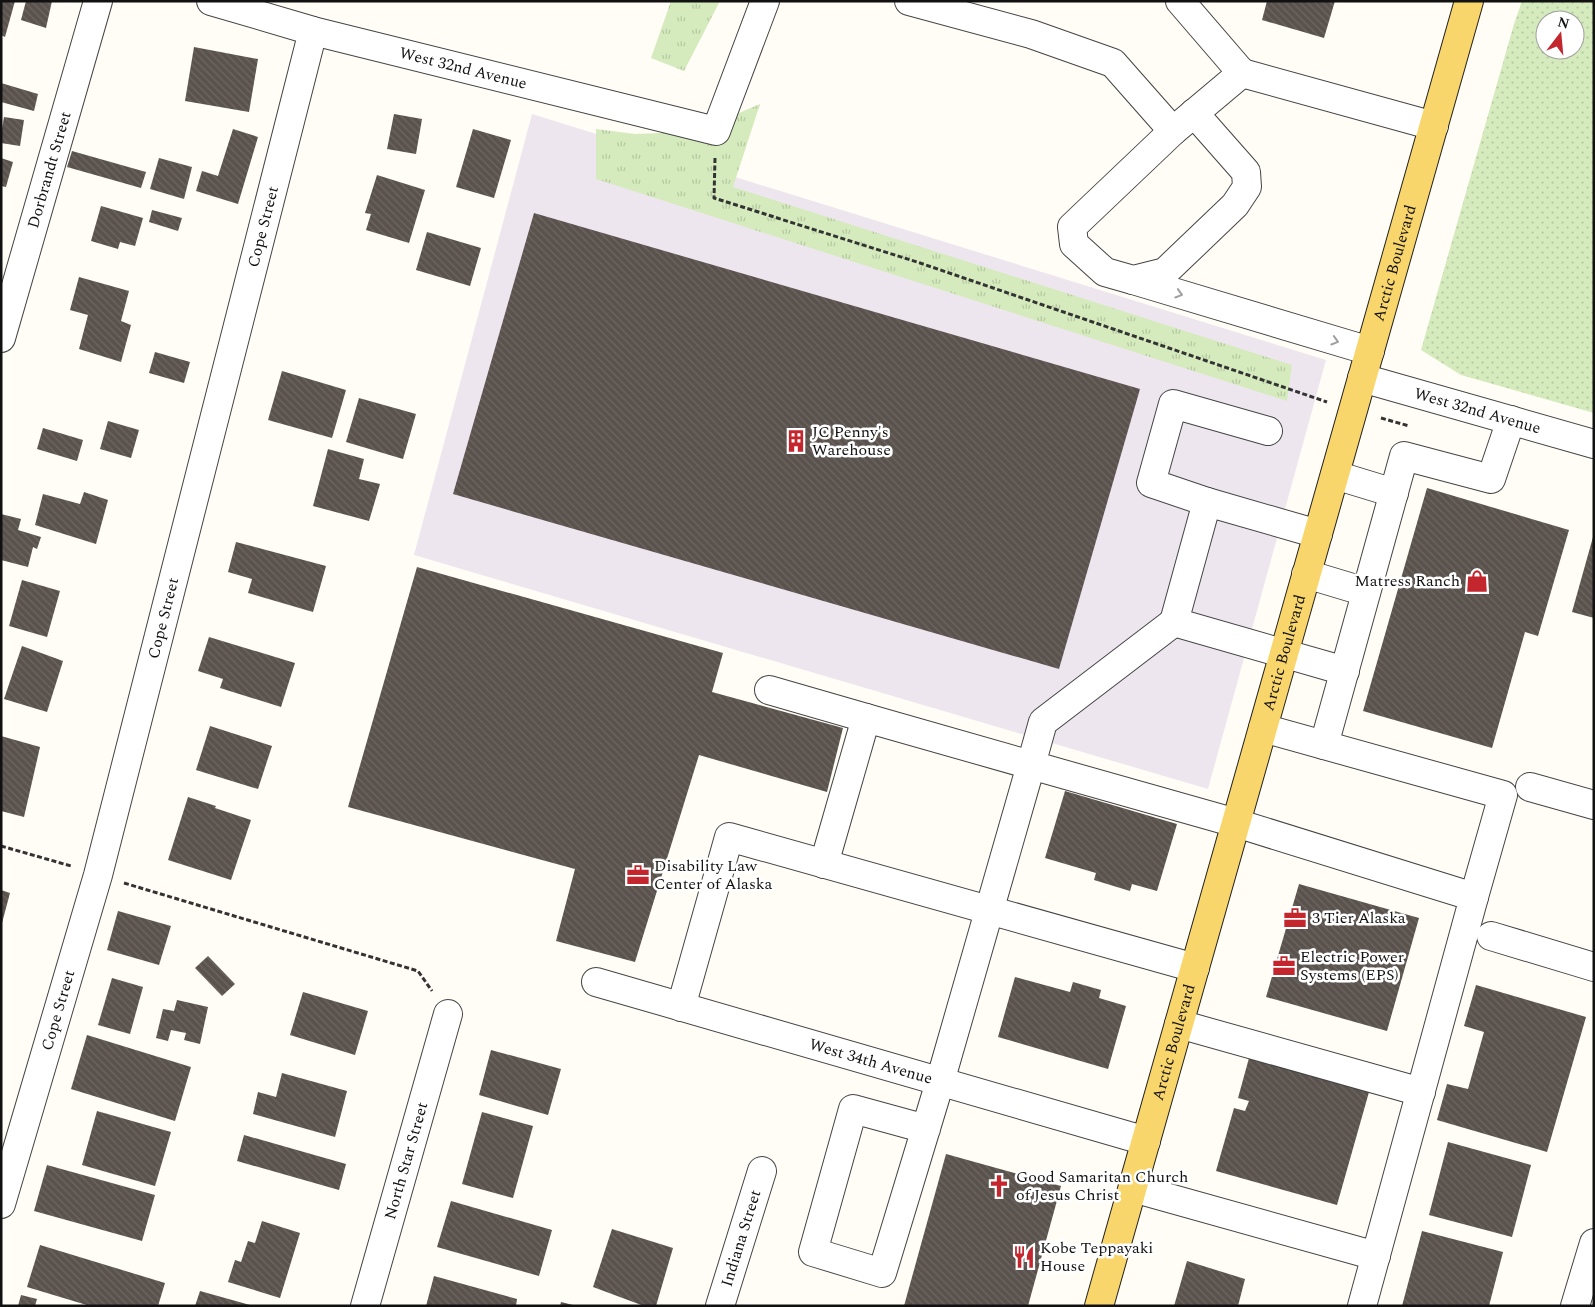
<svg xmlns="http://www.w3.org/2000/svg" width="1595" height="1307" viewBox="0 0 1595 1307" font-family="Spectral,serif">
	<style>
		.industrial { fill: #eee6ef }
		.grass { fill: url(#grass-tufts) }
		.park { fill: url(#park-dots); fill-rule: evenodd }
		.building { fill: url(#building-back-hatch) }
		.lines { fill: none; stroke-linecap: round; stroke-linejoin: round }
		.minor-casing { stroke: #444; stroke-width: 30 }
		.major-casing { stroke: #222; stroke-width: 30 }
		.path { stroke: #333; stroke-width: 3; stroke-dasharray: 5 2.5; stroke-linecap: butt }
		.minor { stroke: #fff; stroke-width: 28 }
		.major { stroke: #f9d66b; stroke-width: 28 }
		.oneway { stroke: #a0a0a0 }
		.labels { text-anchor: middle; dominant-baseline: central; stroke-width: 5; stroke-linejoin: round; paint-order: stroke }
		.street-label { font-size: 16px; fill: #111; stroke: #fff }
		.poi-label { font-size: 16px; fill: #111; stroke: #fff; text-anchor: start }
	</style>
	<defs>
		<pattern id="grass-tufts" width="24" height="20" patternUnits="userSpaceOnUse" patternTransform="scale(1.25)"><rect width="24" height="20" fill="#d5ebbd"/><path d="M3 7l-1-3M5 7V3M7 7l1-3M15 17l-1-3M17 17v-4M19 17l1-3" fill="none" stroke="#b6c8a1"/></pattern>
		<pattern id="park-dots" width="8" height="8" patternUnits="userSpaceOnUse" patternTransform="scale(1.25)"><rect width="8" height="8" fill="#d5ebbd"/><path d="M2 2h.1M6 6h.1" fill="none" stroke="#b6c8a1" stroke-width="1.8" stroke-linecap="round"/></pattern>
		<pattern id="building-back-hatch" width="6" height="6" patternUnits="userSpaceOnUse" patternTransform="scale(1.25)"><rect width="6" height="6" fill="#5a524d"/><path d="M-1 5l2 2M0 0l6 6M5-1l2 2" fill="none" stroke="#6d6662"/></pattern>
	</defs>
	<rect width="100%" height="100%" fill="#fffdf5"/>
	<polygon class="industrial" points="532,114 1326,360 1208,789 414,555"/>
	<g class="grass">
		<polygon points="671,1 720,1 684,71 651,58"/>
		<polygon points="760,104 733,187 1292,365 1287,401 596,179 596,129 635,134 714,131 704,128"/>
	</g>
	<path class="park" d="M1522,1h67l5,2v410l-133,-38 -40,-25 93,-326zM1545,20h30v30h-30z"/>
	<g class="building">
		<polygon points="1,1 15,1 5,37 1,35"/>
		<polygon points="26,1 52,1 46,28 21,20"/>
		<polygon points="1267,1 1335,1 1324,38 1262,20"/>
		<polygon points="194,47 258,59 249,112 185,101"/>
		<polygon points="1,83 38,94 34,111 1,102"/>
		<polygon points="394,114 422,119 416,154 387,149"/>
		<polygon points="4,117 24,120 20,146 1,143 1,129 2,129"/>
		<polygon points="233,129 258,137 238,204 196,191 202,171 218,176"/>
		<polygon points="473,129 511,140 494,198 456,187"/>
		<polygon points="72,151 146,172 141,188 67,167"/>
		<polygon points="1,158 13,162 6,187 1,186"/>
		<polygon points="159,158 192,167 184,199 150,189"/>
		<polygon points="377,175 425,190 409,243 366,230 371,214 365,213"/>
		<polygon points="101,206 143,218 135,246 120,242 118,249 91,241"/>
		<polygon points="152,210 182,218 178,231 149,222"/>
		<polygon points="534,213 1140,389 1059,669 453,494"/>
		<polygon points="427,232 481,248 470,286 416,270"/>
		<polygon points="79,277 129,291 121,321 131,325 121,362 79,349 88,315 70,310"/>
		<polygon points="155,352 190,362 184,383 149,373"/>
		<polygon points="282,371 346,390 332,438 268,420"/>
		<polygon points="359,398 416,414 403,459 346,442"/>
		<polygon points="108,421 139,430 131,458 100,449"/>
		<polygon points="43,428 83,440 77,461 37,449"/>
		<polygon points="328,449 364,459 359,479 380,484 369,521 313,506"/>
		<polygon points="1427,488 1569,530 1538,636 1525,632 1492,748 1363,711"/>
		<polygon points="84,492 108,500 96,544 35,525 43,494 80,504"/>
		<polygon points="1,514 21,519 18,530 41,537 37,549 33,547 28,567 1,560"/>
		<polygon points="1593,537 1594,537 1594,618 1572,612"/>
		<polygon points="236,542 326,566 313,612 248,593 252,579 228,572"/>
		<polygon points="417,567 723,653 712,692 843,728 827,792 699,755 635,962 556,941 575,869 348,807"/>
		<polygon points="22,580 60,591 47,637 9,626"/>
		<polygon points="209,637 295,663 281,707 220,688 223,679 198,671"/>
		<polygon points="22,646 63,661 47,712 4,699"/>
		<polygon points="210,726 272,746 258,789 196,770"/>
		<polygon points="1,736 40,747 24,817 1,811"/>
		<polygon points="1065,791 1177,824 1157,891 1132,884 1130,891 1094,880 1096,873 1045,858"/>
		<polygon points="188,797 216,806 215,808 251,820 231,880 168,860"/>
		<polygon points="1299,884 1419,918 1387,1031 1266,997"/>
		<polygon points="1,890 10,893 2,923 1,923"/>
		<polygon points="118,911 171,926 159,965 107,950"/>
		<polygon points="208,956 235,984 222,996 195,968"/>
		<polygon points="1015,977 1070,992 1073,982 1101,990 1099,998 1126,1006 1108,1069 998,1037"/>
		<polygon points="112,978 143,987 130,1034 98,1025"/>
		<polygon points="1476,985 1586,1017 1547,1152 1437,1120 1447,1084 1468,1089 1484,1032 1464,1026"/>
		<polygon points="303,992 368,1011 355,1055 290,1035"/>
		<polygon points="177,1000 208,1007 200,1044 184,1040 186,1033 171,1030 168,1041 156,1038 163,1009 174,1011"/>
		<polygon points="87,1035 191,1067 175,1121 71,1089"/>
		<polygon points="491,1050 561,1069 548,1115 479,1095"/>
		<polygon points="1249,1058 1369,1092 1337,1205 1216,1171 1234,1108 1245,1111 1249,1101 1238,1098"/>
		<polygon points="282,1073 347,1091 335,1137 253,1114 258,1092 276,1097"/>
		<polygon points="97,1111 171,1132 155,1186 82,1165"/>
		<polygon points="482,1112 533,1126 513,1198 462,1184"/>
		<polygon points="244,1135 346,1164 339,1190 237,1161"/>
		<polygon points="1448,1142 1531,1165 1512,1237 1429,1215"/>
		<polygon points="946,1154 1061,1186 1028,1306 904,1306"/>
		<polygon points="47,1165 155,1195 142,1241 34,1211"/>
		<polygon points="451,1201 552,1230 539,1276 437,1247"/>
		<polygon points="262,1221 300,1233 280,1298 228,1282 235,1260 241,1262 248,1241 255,1243"/>
		<polygon points="612,1229 673,1248 656,1306 644,1306 593,1287"/>
		<polygon points="1422,1231 1503,1252 1489,1306 1402,1306"/>
		<polygon points="40,1245 165,1283 158,1306 90,1306 27,1287"/>
		<polygon points="1187,1261 1245,1279 1238,1306 1174,1306"/>
		<polygon points="434,1276 517,1299 516,1306 426,1306"/>
		<polygon points="200,1291 250,1305 250,1306 195,1306"/>
		<polygon points="21,1295 37,1299 35,1306 18,1306"/>
		<polygon points="561,1302 573,1305 573,1306 560,1306"/>
	</g>
	<g class="lines">
		<defs>
			<g id="minor">
				<path id="s1" d="M211,1l102,30 403,100 49,-130"/>
				<polyline points="909,1 1031,34 1113,63 1173,131 1242,73 1180,1"/>
				<polyline points="1242,73 1434,126"/>
				<polyline points="1173,131 1072,227 1074,244 1105,272 1133,280 1165,272 1235,205 1247,187 1246,172 1194,113"/>
				<polyline points="1133,280 1370,351"/>
				<path id="s2" d="M1,338l97,-337"/>
				<path id="s3" d="M1362,378l232,66"/>
				<polyline points="1335,475 1394,493"/>
				<polyline points="1207,502 1151,483 1173,404 1268,431"/>
				<polyline points="1318,534 1207,502 1174,622 1345,671"/>
				<polyline points="1306,574 1366,592"/>
				<polyline points="1174,622 1043,722 1031,765 1236,823 1474,897 1362,1306"/>
				<polyline points="769,690 866,718"/>
				<polyline points="1263,728 1503,795 1474,897"/>
				<polyline points="1324,745 1404,456 1491,479 1511,420"/>
				<polyline points="1530,787 1594,805"/>
				<polyline points="824,864 866,718 1031,765 940,1082 882,1273 813,1252 853,1109 926,1129"/>
				<polyline points="1491,936 1594,967"/>
				<path id="s4" d="M596,982l550,159"/>
				<polyline points="681,1007 729,837 1195,968"/>
				<polyline points="1179,1024 1421,1092"/>
				<polyline points="1133,1188 1376,1256"/>
				<path id="s5" d="M1,1204l97,-329 215,-844"/>
				<path id="s6" d="M365,1306l83,-292"/>
				<path id="s7" d="M720,1306l42,-135"/>
				<polyline points="1575,1306 1594,1243"/>
			</g>
			<g id="major">
				<path id="s8" d="M1099,1306l370,-1305"/>
			</g>
		</defs>
		<use href="#minor" class="minor-casing"/>
		<use href="#major" class="major-casing"/>
		<g class="path">
			<polyline points="715,158 714,198 920,263 1327,402"/>
			<polyline points="1381,418 1409,426"/>
			<polyline points="1,846 71,866"/>
			<polyline points="124,883 418,971 432,991"/>
		</g>
		<use href="#minor" class="minor"/>
		<use href="#major" class="major"/>
	</g>
	<defs><path id="oneway-chevron" d="M-2-3.5L2.5 0L-2 3.5" fill="none" stroke-width="1.6" stroke-linecap="round" stroke-linejoin="round" transform="scale(1.25)"/></defs>
	<g class="oneway">
		<use href="#oneway-chevron" transform="translate(1179 294) rotate(17)"/>
		<use href="#oneway-chevron" transform="translate(1335 341) rotate(17)"/>
	</g>
	<defs>
		<symbol id="building-bare" viewBox="-9 -9 18 18"><path d="M-4-6H4V6H1V3H-1V6H-4ZM-2.5-4.3h1.7v1.8h-1.7ZM.8-4.3h1.7v1.8H.8ZM-2.5-1h1.7V.8h-1.7ZM.8-1h1.7V.8H.8Z" fill="#c4262e" stroke="#fff" stroke-width="2.5" paint-order="stroke"/></symbol>
		<symbol id="shop-bare" viewBox="-9 -9 18 18"><path d="M-5-2.5h2.3a2.7 3.5 0 0 1 5.4 0H5L5.5 6h-11ZM-1.5-2.5h3a1.5 2.3 0 0 0-3 0Z" fill="#c4262e" stroke="#fff" stroke-width="2.5" paint-order="stroke"/></symbol>
		<symbol id="office-bare" viewBox="-9 -9 18 18"><path d="M-6-3h4V-5.5h4V-3h4V5H-6ZM-1-4.5V-3h2v-1.5ZM-6 0V1H6V0Z" fill="#c4262e" stroke="#fff" stroke-width="2.5" paint-order="stroke"/></symbol>
		<symbol id="church-bare" viewBox="-9 -9 18 18"><path d="M-1.2-6h2.4v3.5h3.3v2.4h-3.3V6h-2.4V-.1h-3.3v-2.4h3.3Z" fill="#c4262e" stroke="#fff" stroke-width="2.5" paint-order="stroke"/></symbol>
		<symbol id="restaurant-bare" viewBox="-9 -9 18 18"><path d="M-5-6h1v4h1v-4h1v4h1v-4h1v5L-1.5 .5V6h-2V.5L-5-1ZM5-6V6H3V1.5H1.5Q1.5-4 5-6Z" fill="#c4262e" stroke="#fff" stroke-width="2.5" paint-order="stroke"/></symbol>
	</defs>
	<g fill-rule="evenodd">
		<use href="#building-bare" x="780" y="425" width="32" height="32"/>
		<use href="#shop-bare" x="1461" y="565" width="32" height="32"/>
		<use href="#office-bare" x="622" y="859" width="32" height="32"/>
		<use href="#office-bare" x="1279" y="902" width="32" height="32"/>
		<use href="#office-bare" x="1268" y="950" width="32" height="32"/>
		<use href="#church-bare" x="983" y="1170" width="32" height="32"/>
		<use href="#restaurant-bare" x="1008" y="1241" width="32" height="32"/>
	</g>
	<g class="labels">
		<g class="street-label">
			<text stroke="none"><textPath href="#s1" startOffset="261">West 32nd Avenue</textPath></text>
			<text stroke="none"><textPath href="#s2" startOffset="175">Dorbrandt Street</textPath></text>
			<text stroke="none"><textPath href="#s5" startOffset="1012">Cope Street</textPath></text>
			<text stroke="none"><textPath href="#s8" startOffset="1084">Arctic Boulevard</textPath></text>
			<text stroke="none"><textPath href="#s3" startOffset="120">West 32nd Avenue</textPath></text>
			<text stroke="none"><textPath href="#s5" startOffset="608">Cope Street</textPath></text>
			<text stroke="none"><textPath href="#s8" startOffset="679">Arctic Boulevard</textPath></text>
			<text stroke="none"><textPath href="#s5" startOffset="202">Cope Street</textPath></text>
			<text stroke="none"><textPath href="#s8" startOffset="274">Arctic Boulevard</textPath></text>
			<text stroke="none"><textPath href="#s4" startOffset="286">West 34th Avenue</textPath></text>
			<text stroke="none"><textPath href="#s6" startOffset="151">North Star Street</textPath></text>
			<text stroke="none"><textPath href="#s7" startOffset="71">Indiana Street</textPath></text>
		</g>
		<g class="poi-label">
			<text x="812" y="432">JC Penny's<tspan x="812" dy="18">Warehouse</tspan></text>
			<text x="1460" y="581" text-anchor="end">Matress Ranch</text>
			<text x="654" y="866">Disability Law<tspan x="654" dy="18">Center of Alaska</tspan></text>
			<text x="1312" y="918">3 Tier Alaska</text>
			<text x="1300" y="957">Electric Power<tspan x="1300" dy="18">Systems (EPS)</tspan></text>
			<text x="1016" y="1177">Good Samaritan Church<tspan x="1016" dy="18">of Jesus Christ</tspan></text>
			<text x="1040" y="1248">Kobe Teppayaki<tspan x="1040" dy="18">House</tspan></text>
		</g>
	</g>
	<rect width="1595" height="1307" fill="none" stroke="#111111" stroke-width="5"/>
	<g transform="translate(1560 35) rotate(16)"><circle r="24" fill="#ffffff" stroke="#a0a0a0"/>
	<path d="M0-4L9 19L0 12L-9 19Z" fill="#c4262e"/>
	<text y="-8" font-size="14" font-weight="bold" text-anchor="middle" fill="#111111">N</text>
	</g>
</svg>
